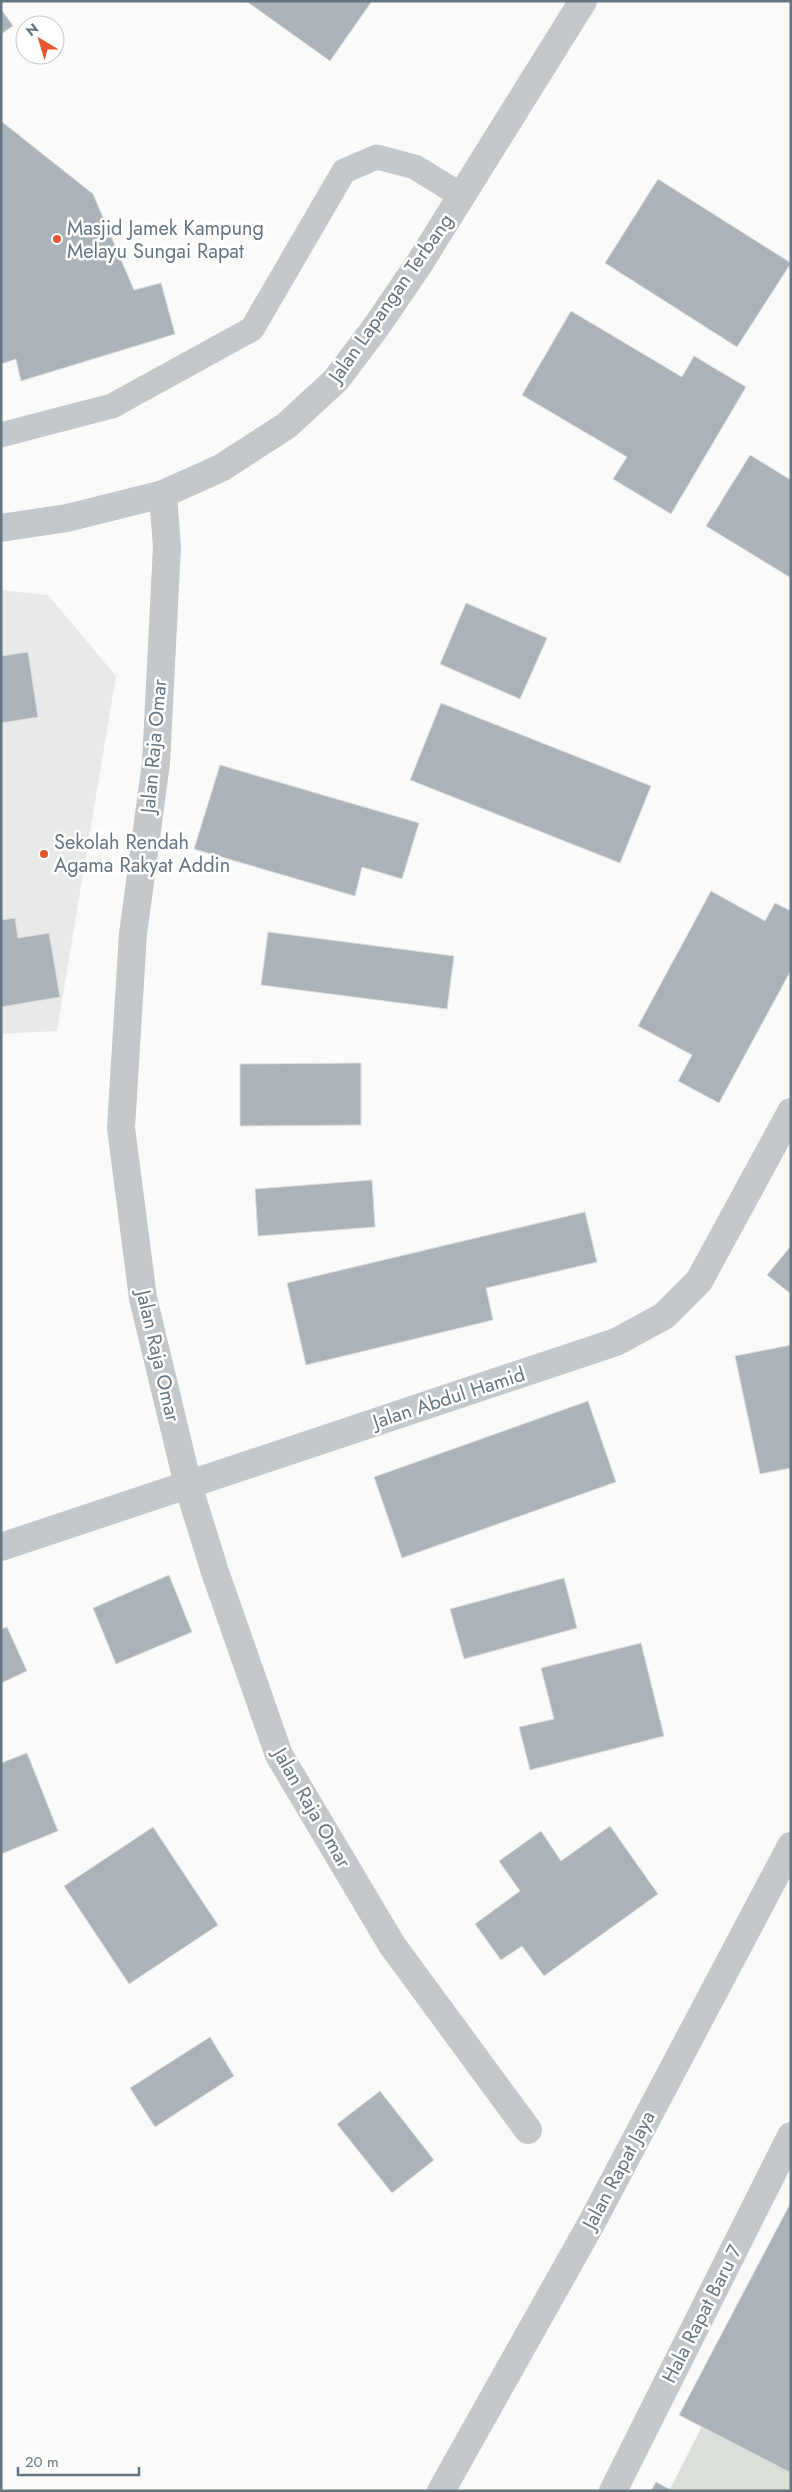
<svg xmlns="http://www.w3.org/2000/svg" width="792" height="2492" viewBox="0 0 792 2492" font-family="Jost,sans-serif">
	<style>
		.built { fill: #e8e9e9 }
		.green { fill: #dadfd7 }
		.building { fill: #aab3b9; stroke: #dcdcda }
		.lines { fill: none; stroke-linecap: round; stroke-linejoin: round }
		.service { stroke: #c3c8cc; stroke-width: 25 }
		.minor { stroke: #c3c8cc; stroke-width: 28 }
		.tertiary { stroke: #c3c8cc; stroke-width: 28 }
		.poi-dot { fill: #e4572e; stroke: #fff; stroke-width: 2 }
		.labels { text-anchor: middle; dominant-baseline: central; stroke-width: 5; stroke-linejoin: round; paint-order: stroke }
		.poi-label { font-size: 20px; fill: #657683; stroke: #fff; text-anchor: start }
		.street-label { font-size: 20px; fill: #657683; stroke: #fff }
	</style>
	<rect width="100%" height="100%" fill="#fafaf8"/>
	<polygon class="built" points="1,590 48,595 116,676 57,1031 1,1034"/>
	<polygon class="green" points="791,2252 791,2491 669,2491"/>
	<g class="building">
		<polygon points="246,1 372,1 330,61"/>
		<polygon points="1,9 13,26 1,34"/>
		<polygon points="1,121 93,194 134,290 161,283 175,334 21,381 16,359 1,364"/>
		<polygon points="658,179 791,263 737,347 605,263"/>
		<polygon points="571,311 682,377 694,356 746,387 671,514 613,479 627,457 522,395"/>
		<polygon points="750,455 791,480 791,578 706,526"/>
		<polygon points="466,603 547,638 520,699 440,664"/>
		<polygon points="28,652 38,717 1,723 1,656"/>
		<polygon points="441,703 651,786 620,863 410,780"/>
		<polygon points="220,765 419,823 402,879 362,867 355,896 194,849"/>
		<polygon points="711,891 765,921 775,903 791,911 791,970 719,1103 678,1081 692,1055 638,1026"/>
		<polygon points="15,918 18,938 49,933 60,997 1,1007 1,920"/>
		<polygon points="268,932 454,956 447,1009 261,985"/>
		<polygon points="361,1063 361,1125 240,1126 240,1064"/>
		<polygon points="372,1180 375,1227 258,1236 255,1189"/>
		<polygon points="585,1212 597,1262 486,1288 493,1320 306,1365 287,1283"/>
		<polygon points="791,1246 791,1294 767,1275"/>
		<polygon points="791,1345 791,1468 760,1474 735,1356"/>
		<polygon points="588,1401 616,1482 402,1558 374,1477"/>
		<polygon points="169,1575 192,1632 116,1664 93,1608"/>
		<polygon points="564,1578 577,1628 464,1659 450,1609"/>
		<polygon points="7,1627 27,1671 1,1683 1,1629"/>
		<polygon points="641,1643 664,1736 530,1770 519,1727 554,1719 541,1668"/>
		<polygon points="27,1753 58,1831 1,1854 1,1763"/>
		<polygon points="610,1826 658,1894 544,1976 522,1946 501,1960 475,1924 520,1891 499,1861 541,1831 561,1861"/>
		<polygon points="153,1827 218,1925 129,1984 64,1886"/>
		<polygon points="210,2037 234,2076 155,2127 130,2088"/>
		<polygon points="380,2091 434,2160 392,2193 337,2124"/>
		<polygon points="791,2202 791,2473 679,2415"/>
		<polygon points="656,2482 673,2491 651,2491"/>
	</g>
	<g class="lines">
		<polyline class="service" points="1,435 112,406 252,329 344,171 377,157 415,167 462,196"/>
		<g class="minor">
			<polyline points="163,494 167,547 156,763 133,934 121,1128 143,1298 188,1485 215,1572 279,1755 392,1945 528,2130"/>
			<polyline points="1,1547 616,1342 664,1316 699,1281 791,1112"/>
			<polyline points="613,2491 791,2136"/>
		</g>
		<g class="tertiary">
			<polyline points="1,528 67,518 163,494 221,468 286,426 336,380 376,327 419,264 583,1"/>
			<polyline points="441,2491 591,2224 791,1846"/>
		</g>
	</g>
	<g class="poi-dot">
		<circle cx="57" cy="239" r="5"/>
		<circle cx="44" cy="854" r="5"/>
	</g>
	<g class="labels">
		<g class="poi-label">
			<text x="67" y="228">Masjid Jamek Kampung<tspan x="67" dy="23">Melayu Sungai Rapat</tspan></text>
			<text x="54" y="842">Sekolah Rendah<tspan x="54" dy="23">Agama Rakyat Addin</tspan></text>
		</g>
		<g class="street-label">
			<text transform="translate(391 298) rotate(-55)">Jalan Lapangan Terbang</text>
			<text transform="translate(154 746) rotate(-85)">Jalan Raja Omar</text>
			<text transform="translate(158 1356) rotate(77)">Jalan Raja Omar</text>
			<text transform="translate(449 1398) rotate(-18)">Jalan Abdul Hamid</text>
			<text transform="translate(312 1808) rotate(60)">Jalan Raja Omar</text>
			<text transform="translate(619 2170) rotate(-62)">Jalan Rapat Jaya</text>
			<text transform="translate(702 2314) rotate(-63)">Hala Rapat Baru 7</text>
		</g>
	</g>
	<rect width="792" height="2492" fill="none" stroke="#657683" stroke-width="5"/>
	<g transform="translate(40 40) rotate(322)"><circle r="24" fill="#ffffff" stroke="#c1c8cd"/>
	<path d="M0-4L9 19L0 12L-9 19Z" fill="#e4572e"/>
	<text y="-8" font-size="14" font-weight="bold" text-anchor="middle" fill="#657683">N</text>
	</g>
	<path d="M18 2467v8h121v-8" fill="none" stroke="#657683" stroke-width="2.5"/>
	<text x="25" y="2467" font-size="15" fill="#657683" stroke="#ffffff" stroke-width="4" paint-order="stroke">20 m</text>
</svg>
